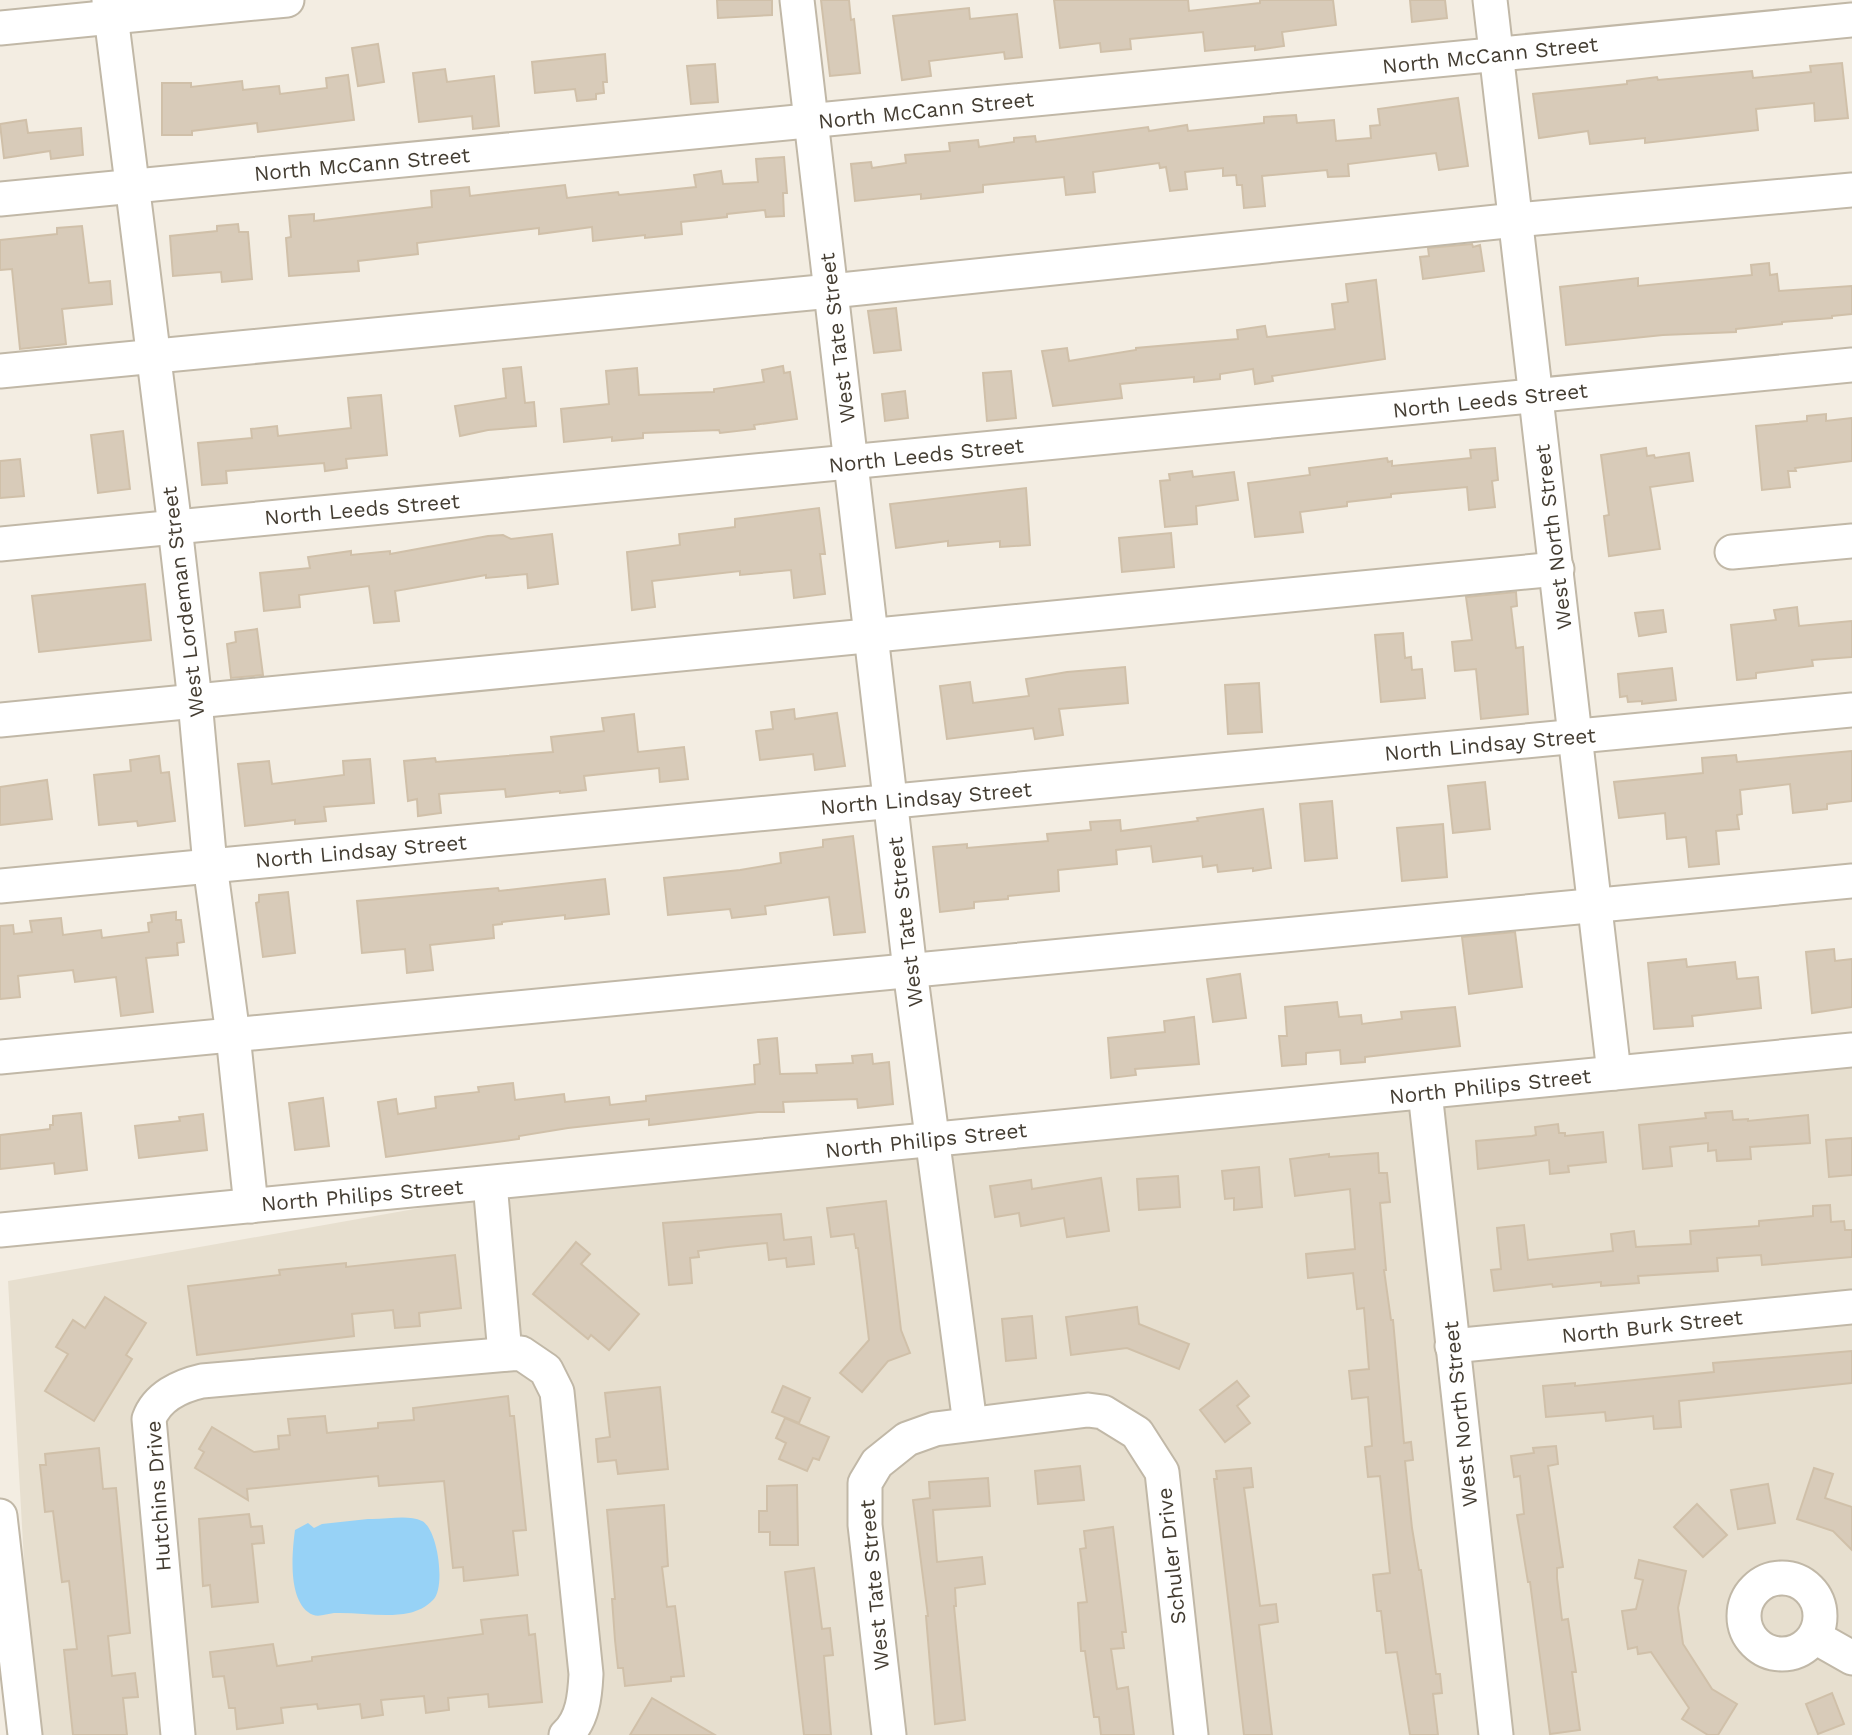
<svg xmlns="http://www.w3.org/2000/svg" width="1852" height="1735" viewBox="0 0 1852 1735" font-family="'Work Sans',sans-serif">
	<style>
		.residential { fill: #e7dfcf }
		.water { fill: #97d2f6 }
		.building { fill: #d8cbb9; stroke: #d0c0a9; stroke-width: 2 }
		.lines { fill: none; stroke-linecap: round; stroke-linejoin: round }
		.minor-casing { stroke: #c1b8a7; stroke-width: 37 }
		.minor { stroke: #fff; stroke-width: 33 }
		.labels { text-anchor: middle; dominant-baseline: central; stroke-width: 5; stroke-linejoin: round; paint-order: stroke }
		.street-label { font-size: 21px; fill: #443d32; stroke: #fff }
	</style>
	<rect width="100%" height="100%" fill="#f3ede2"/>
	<polygon class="residential" points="1852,1051 1852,1735 34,1735 8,1281 651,1167"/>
	<path class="water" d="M368,1519c17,1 39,-5 54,2 16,8 24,67 11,79 -7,7 -15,11 -24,13 -24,5 -50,-1 -75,0 -9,1 -18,6 -26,-1 -20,-16 -16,-59 -13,-82l13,-7 6,5 8,-4z"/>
	<g class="building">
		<polygon points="717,0 772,0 772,15 718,18"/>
		<polygon points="821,0 849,0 851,20 854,19 860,73 830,76"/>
		<polygon points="1054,0 1188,0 1189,11 1260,3 1260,0 1333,0 1336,25 1282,32 1284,46 1255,50 1255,46 1205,51 1203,32 1130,39 1131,49 1101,52 1100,43 1060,48"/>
		<polygon points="1410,0 1445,0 1447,18 1412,22"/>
		<polygon points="969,8 970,19 1017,14 1022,57 1005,59 1004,52 929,61 931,76 902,80 893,16"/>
		<polygon points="378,44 384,82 358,86 352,48"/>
		<polygon points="605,54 607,82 603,82 604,93 596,94 596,99 577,101 575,89 535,93 532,62"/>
		<polygon points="1842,63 1848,118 1815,121 1814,103 1756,109 1758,130 1645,143 1645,138 1590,144 1588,131 1539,138 1533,94 1627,84 1627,81 1657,77 1658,80 1752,71 1753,78 1811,72 1810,66"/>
		<polygon points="715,64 718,102 691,104 687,66"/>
		<polygon points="445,69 447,82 494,76 499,126 473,129 472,116 419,122 413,73"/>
		<polygon points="348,75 354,120 258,132 257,123 192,131 192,135 162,135 162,83 191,83 191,87 242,81 243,90 279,86 280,94 327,88 326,78"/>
		<polygon points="1458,98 1468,166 1439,170 1436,153 1348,164 1349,176 1328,177 1327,170 1262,176 1265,206 1244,208 1242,185 1237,185 1236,175 1223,176 1223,168 1185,172 1187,189 1170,191 1166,167 1160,168 1159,163 1093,172 1095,192 1066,195 1064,177 983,185 983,192 921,199 921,194 855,201 851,164 871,162 872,168 906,163 905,155 950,151 949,143 978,140 979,147 1014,142 1014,138 1035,136 1036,142 1148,127 1149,131 1187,125 1188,131 1264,123 1264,117 1296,115 1297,123 1334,120 1336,141 1371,138 1370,126 1380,125 1378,109"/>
		<polygon points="26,120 28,133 81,128 83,155 51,159 50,151 4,158 0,124"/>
		<polygon points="784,157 787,193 783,193 784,216 766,217 765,210 727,214 727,217 681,222 682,234 645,238 645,235 593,241 592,227 539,234 539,228 417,243 418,254 358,261 359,271 289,276 286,238 291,237 289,216 314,214 314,221 432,207 431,191 469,187 470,196 565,185 567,198 618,192 619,195 696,187 694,175 721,171 723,184 758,182 756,159"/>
		<polygon points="238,224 239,232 248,232 252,279 222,282 221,272 173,276 170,236 217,231 217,226"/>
		<polygon points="82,226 89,283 110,281 112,304 62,309 66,344 20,349 12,269 0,270 0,240 57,234 57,228"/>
		<polygon points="1472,244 1473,247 1480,245 1484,271 1423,279 1420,257 1429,256 1428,248"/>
		<polygon points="1769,263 1770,275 1777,274 1779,291 1852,286 1852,314 1832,316 1832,318 1782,322 1782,324 1736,329 1736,332 1663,335 1566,345 1560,287 1638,278 1638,286 1752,275 1751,265"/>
		<polygon points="1376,280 1385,359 1272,376 1273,381 1255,384 1253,369 1220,374 1220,379 1194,382 1194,377 1120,384 1122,398 1053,406 1042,351 1067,348 1069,361 1136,350 1136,348 1238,339 1237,330 1265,326 1267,337 1335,329 1332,304 1348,302 1346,284"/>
		<polygon points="896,308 901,350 874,353 868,311"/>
		<polygon points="783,366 784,373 790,372 797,419 754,425 755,429 720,433 719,430 643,433 643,438 612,441 612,437 564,442 561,409 609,404 606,371 637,368 639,395 714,392 714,389 764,382 762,370"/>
		<polygon points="521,367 525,403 534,402 536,426 488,430 460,436 455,406 506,398 503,369"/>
		<polygon points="1011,371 1016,418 987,421 983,373"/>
		<polygon points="905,391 908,418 885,421 882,394"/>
		<polygon points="381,395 387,455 346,459 347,468 325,471 324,463 226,471 227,483 202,485 198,443 252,438 251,429 277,426 278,436 351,428 348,398"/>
		<polygon points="1826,414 1826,421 1852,418 1852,461 1795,468 1796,471 1788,471 1790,487 1762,490 1756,426 1807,421 1807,416"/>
		<polygon points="123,431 130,489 98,493 91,435"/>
		<polygon points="1495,448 1498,480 1492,481 1495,507 1469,510 1467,487 1391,494 1391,497 1347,502 1347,506 1300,512 1303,532 1255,537 1248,483 1310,475 1309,468 1387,458 1388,462 1392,461 1392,466 1471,458 1470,450"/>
		<polygon points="1646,448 1647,456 1654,455 1655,458 1689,453 1693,481 1650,487 1660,549 1609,556 1604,516 1609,515 1601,455"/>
		<polygon points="20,459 24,496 0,498 0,461"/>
		<polygon points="1192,471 1193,477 1234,472 1238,500 1196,506 1197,524 1165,527 1160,481 1170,480 1169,474"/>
		<polygon points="1026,488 1030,545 1000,547 1000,541 948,546 948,541 896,548 890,504"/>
		<polygon points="819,508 825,554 820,554 825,594 794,598 791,570 740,575 740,571 652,581 655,607 632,610 627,552 680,545 679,534 735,527 735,519"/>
		<polygon points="1171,533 1174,567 1122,572 1119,538"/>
		<polygon points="552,534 558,584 528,588 527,574 486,578 486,575 395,591 399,621 374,623 369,586 299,595 300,607 264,611 260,573 310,568 308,557 351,551 351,555 390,551 390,554 488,536 503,535 511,539"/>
		<polygon points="145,584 151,640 39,652 32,596"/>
		<polygon points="1516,592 1517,606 1511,607 1516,648 1523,647 1528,714 1481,719 1476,669 1455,671 1452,642 1472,640 1466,597"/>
		<polygon points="1797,607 1799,626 1852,621 1852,657 1812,660 1813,666 1756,673 1756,678 1737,680 1731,625 1776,620 1774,610"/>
		<polygon points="1663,610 1666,632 1639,636 1635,613"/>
		<polygon points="257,629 263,675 231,678 227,644 236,642 235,632"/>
		<polygon points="1403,633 1405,658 1411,657 1412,670 1422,669 1425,698 1381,702 1375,635"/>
		<polygon points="1125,667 1128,703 1059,709 1063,735 1035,739 1033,728 947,739 940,686 970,682 973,703 1029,696 1026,679 1067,672"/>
		<polygon points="1672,668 1676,700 1642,704 1642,701 1628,702 1627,696 1620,697 1618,674"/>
		<polygon points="1259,683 1262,732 1228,734 1225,685"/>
		<polygon points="794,709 795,719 837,713 845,766 815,770 813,754 760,760 756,731 773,729 771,712"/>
		<polygon points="634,714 638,752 684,747 688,779 660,782 659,768 584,776 586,790 560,793 560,791 506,797 505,789 439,794 441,813 418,816 417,799 408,801 404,761 435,758 436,762 553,752 551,737 604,731 602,718"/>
		<polygon points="1852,751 1852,801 1827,804 1827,809 1793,813 1790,784 1740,790 1742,814 1737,815 1739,829 1716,831 1719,864 1689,867 1686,837 1667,839 1665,813 1619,818 1614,782 1703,773 1702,758 1736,755 1737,762"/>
		<polygon points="159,756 161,773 169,772 175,821 138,826 137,821 99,825 94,775 131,771 130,760"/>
		<polygon points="370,759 374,803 324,807 326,821 295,824 295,820 245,826 238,764 269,761 272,784 344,775 343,761"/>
		<polygon points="47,780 52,819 0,825 0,787"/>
		<polygon points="1485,782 1490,829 1453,833 1448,786"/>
		<polygon points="1332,801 1337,858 1305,861 1300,804"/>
		<polygon points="1263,809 1271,868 1253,871 1253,868 1218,872 1217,865 1203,867 1202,856 1153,862 1151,846 1116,850 1117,864 1058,870 1059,891 1008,896 1008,899 974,902 974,908 940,912 933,847 967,844 967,848 1037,842 1048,841 1047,834 1091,830 1090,822 1120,820 1121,831 1198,821 1197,818"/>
		<polygon points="1443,824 1447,877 1402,881 1397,828"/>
		<polygon points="853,836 865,932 834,935 829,897 765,906 766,914 732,918 730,909 668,915 664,878 740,870 781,863 780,853 823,847 823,840"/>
		<polygon points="605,879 609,914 565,919 565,915 502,922 502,924 493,925 494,938 430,945 433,970 407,973 405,949 362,953 357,901 498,888 499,891"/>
		<polygon points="288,892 295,953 263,957 256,903 259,902 259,895"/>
		<polygon points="176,912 176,920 181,920 184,942 177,943 178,955 146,958 153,1012 121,1016 116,977 75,982 73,970 18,976 20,997 0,999 0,926 13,925 14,934 32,932 30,921 61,918 63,935 101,930 102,938 149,932 148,923 152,922 151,915"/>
		<polygon points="1515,932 1522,987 1469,994 1462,937"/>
		<polygon points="1834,949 1835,961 1852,959 1852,1007 1812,1013 1806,952"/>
		<polygon points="1686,959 1687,967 1735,962 1737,979 1758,977 1761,1008 1692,1016 1693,1026 1654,1029 1648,963"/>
		<polygon points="1240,974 1246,1018 1213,1022 1207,979"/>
		<polygon points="1337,1002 1339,1017 1361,1015 1362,1024 1402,1019 1401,1012 1455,1007 1460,1046 1365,1057 1365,1062 1341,1064 1340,1050 1306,1053 1306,1064 1282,1066 1279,1036 1287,1036 1285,1007"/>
		<polygon points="1194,1017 1199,1064 1135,1069 1136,1075 1111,1078 1108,1038 1165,1032 1164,1021"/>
		<polygon points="777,1038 780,1074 817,1073 816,1065 853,1063 852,1056 872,1054 873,1064 889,1062 893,1104 858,1108 857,1099 783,1102 784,1112 758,1112 649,1125 649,1119 568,1128 519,1136 519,1139 386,1157 378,1102 396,1099 398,1114 436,1108 435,1097 479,1092 478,1087 513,1083 515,1100 564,1094 565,1102 609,1097 610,1105 646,1101 646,1096 755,1084 754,1065 760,1064 758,1040"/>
		<polygon points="323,1098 329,1146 295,1150 289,1103"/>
		<polygon points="1732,1111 1733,1120 1748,1119 1748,1121 1808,1115 1810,1143 1750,1147 1751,1159 1717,1161 1716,1150 1708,1151 1708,1143 1670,1147 1672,1166 1643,1169 1639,1125 1706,1118 1705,1113"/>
		<polygon points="81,1113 87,1170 55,1174 54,1163 0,1169 0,1135 50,1129 50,1125 53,1125 53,1116"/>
		<polygon points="203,1114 207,1150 139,1158 135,1126 180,1121 179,1117"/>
		<polygon points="1558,1124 1559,1133 1565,1133 1565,1136 1603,1132 1606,1162 1568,1166 1569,1172 1550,1174 1549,1160 1478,1169 1476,1141 1532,1136 1536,1135 1535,1127"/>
		<polygon points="1852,1138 1852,1175 1829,1177 1826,1140"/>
		<polygon points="1378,1153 1379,1173 1387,1173 1390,1202 1380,1203 1386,1270 1384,1270 1391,1320 1393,1320 1404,1443 1411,1442 1413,1460 1405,1461 1412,1528 1419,1570 1421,1570 1436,1674 1440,1674 1442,1693 1433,1694 1438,1735 1410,1735 1397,1652 1386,1653 1381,1611 1377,1611 1373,1575 1390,1573 1380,1476 1368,1477 1365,1447 1372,1446 1368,1397 1352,1399 1349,1371 1369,1369 1364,1308 1357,1309 1353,1273 1308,1278 1306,1254 1355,1249 1350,1189 1295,1196 1290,1159 1329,1154 1329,1157"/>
		<polygon points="1259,1167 1262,1207 1234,1210 1234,1198 1225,1199 1222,1171"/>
		<polygon points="1178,1176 1180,1207 1139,1210 1137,1179"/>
		<polygon points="1101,1178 1109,1231 1067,1237 1064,1218 1021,1226 1019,1213 995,1217 990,1186 1031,1180 1032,1189"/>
		<polygon points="886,1201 901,1330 910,1353 888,1361 862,1392 840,1373 869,1340 858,1248 856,1248 854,1234 831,1237 827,1208"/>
		<polygon points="1830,1205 1831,1222 1844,1221 1845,1230 1852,1230 1852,1257 1762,1265 1761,1255 1717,1258 1718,1271 1638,1276 1639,1283 1601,1286 1601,1282 1553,1287 1552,1284 1494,1291 1491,1270 1501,1269 1497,1228 1524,1225 1528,1260 1613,1251 1611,1234 1634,1231 1636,1247 1691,1244 1690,1231 1759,1226 1759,1221 1813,1216 1813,1206"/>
		<polygon points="781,1214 784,1240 811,1237 814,1264 787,1267 786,1258 769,1260 767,1243 728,1247 698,1251 699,1257 690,1258 692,1283 669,1285 663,1223"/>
		<polygon points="576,1242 590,1254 581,1264 639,1314 609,1350 591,1335 588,1339 533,1294"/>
		<polygon points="455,1255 461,1308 419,1313 420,1326 395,1328 393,1310 352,1314 354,1336 197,1355 188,1286 280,1275 279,1270 346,1263 346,1267"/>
		<polygon points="105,1297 146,1323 126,1355 132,1359 94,1421 45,1391 68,1354 56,1347 73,1320 85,1328"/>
		<polygon points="1137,1307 1139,1324 1189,1344 1179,1369 1127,1348 1071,1355 1066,1317"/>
		<polygon points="1032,1316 1036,1358 1006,1361 1002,1319"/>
		<polygon points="1852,1351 1852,1383 1679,1401 1681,1427 1654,1429 1653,1416 1606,1421 1605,1412 1546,1417 1543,1386 1575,1383 1575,1386 1714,1372 1713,1363"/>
		<polygon points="1237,1381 1249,1396 1237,1406 1250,1423 1225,1442 1200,1410"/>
		<polygon points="783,1386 810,1398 799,1423 772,1412"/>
		<polygon points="660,1387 668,1469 618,1474 616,1460 598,1462 596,1439 610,1437 605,1393"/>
		<polygon points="508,1396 510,1416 514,1416 526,1530 513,1531 518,1575 464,1581 463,1567 453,1568 444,1481 379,1486 378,1476 247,1489 248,1500 195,1468 204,1452 199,1449 212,1427 254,1452 279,1449 278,1436 290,1435 288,1419 325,1416 327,1433 378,1428 378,1423 414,1420 413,1408"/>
		<polygon points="785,1418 829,1437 819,1460 813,1458 807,1471 779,1459 786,1443 776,1438"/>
		<polygon points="1556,1446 1558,1464 1548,1466 1563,1567 1557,1568 1557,1578 1562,1620 1568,1619 1576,1672 1572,1672 1580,1730 1550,1734 1530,1582 1528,1582 1517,1515 1524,1514 1520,1476 1514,1477 1511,1456 1534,1453 1533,1448"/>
		<polygon points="99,1448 103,1489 116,1488 130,1633 108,1636 112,1676 135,1673 138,1697 123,1698 127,1735 73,1735 64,1650 77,1649 69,1581 62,1582 53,1511 45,1512 40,1465 46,1465 45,1454"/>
		<polygon points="1080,1466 1084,1500 1038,1504 1035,1471"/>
		<polygon points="1251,1468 1253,1487 1244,1488 1260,1606 1276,1604 1278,1622 1259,1625 1272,1735 1244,1735 1214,1479 1217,1479 1216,1471"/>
		<polygon points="1814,1468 1833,1474 1825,1498 1852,1507 1852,1550 1833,1531 1797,1519"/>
		<polygon points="988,1478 990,1506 933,1510 937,1562 982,1557 985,1584 955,1588 956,1606 954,1606 965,1720 935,1724 926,1616 928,1616 913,1500 930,1498 929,1482"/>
		<polygon points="1768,1484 1775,1523 1738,1529 1731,1490"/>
		<polygon points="797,1485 798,1545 770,1545 770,1532 759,1532 759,1511 767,1511 767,1486"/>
		<polygon points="1697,1504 1727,1535 1703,1557 1674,1527"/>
		<polygon points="664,1505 668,1566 662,1567 667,1607 675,1606 684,1676 671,1677 671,1681 625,1686 623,1668 618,1668 615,1640 612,1599 615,1599 607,1510"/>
		<polygon points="249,1514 251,1527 262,1526 264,1543 252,1544 258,1602 212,1607 210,1585 203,1586 199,1519"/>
		<polygon points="1113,1527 1126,1632 1122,1632 1124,1648 1111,1649 1117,1689 1128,1687 1134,1735 1101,1735 1099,1717 1094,1717 1085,1651 1081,1651 1078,1603 1087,1602 1080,1549 1086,1548 1084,1531"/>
		<polygon points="1639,1560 1686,1571 1678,1608 1683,1644 1712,1689 1737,1704 1718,1735 1708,1735 1682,1719 1689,1708 1651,1652 1638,1654 1637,1647 1628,1649 1622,1611 1636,1609 1643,1580 1635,1578"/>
		<polygon points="814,1568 822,1629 830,1628 833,1655 824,1656 831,1735 804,1735 785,1572"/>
		<polygon points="527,1615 529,1635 535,1634 542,1702 489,1707 488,1694 448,1698 449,1710 426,1713 424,1696 381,1700 383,1715 362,1718 360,1704 318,1709 317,1704 281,1708 283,1723 237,1729 235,1708 229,1708 224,1676 213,1677 210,1652 273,1644 277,1666 312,1661 312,1657 483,1634 481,1620"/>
		<polygon points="1832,1693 1844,1724 1818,1734 1806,1704"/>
		<polygon points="652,1698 715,1735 630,1735"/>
	</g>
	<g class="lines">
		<defs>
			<g id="minor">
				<polyline points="109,0 175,527 195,701 210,865 233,1035 251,1206"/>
				<polyline points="797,0 910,970 970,1424"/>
				<polyline points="1490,0 1614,1073"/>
				<polyline points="0,28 287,0"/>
				<polyline points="0,199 1852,20"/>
				<polyline points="0,371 831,291 1516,220 1852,190"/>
				<polyline points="0,544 1852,365"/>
				<polyline points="1732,552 1852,541"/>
				<polyline points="0,720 1557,569"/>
				<polyline points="0,886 1852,710"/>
				<polyline points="0,1057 1852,881"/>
				<polyline points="1425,1092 1496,1735"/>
				<polyline points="490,1183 505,1354"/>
				<polyline points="0,1230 1852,1050"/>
				<polyline points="1452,1346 1852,1307"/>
				<polyline points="0,1516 25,1735"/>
				<circle cx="1782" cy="1616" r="38"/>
				<polyline points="1815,1637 1852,1658"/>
				<path d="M178,1735l-29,-316c8,-22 31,-33 53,-38l319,-28 25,17 11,22 29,282c-1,21 -3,46 -20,61"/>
				<polyline points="889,1735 865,1525 865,1483 877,1463 907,1439 935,1429 1088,1410 1103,1412 1137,1433 1162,1472 1191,1735"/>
			</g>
		</defs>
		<use href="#minor" class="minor-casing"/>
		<use href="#minor" class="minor"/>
	</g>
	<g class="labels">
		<g class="street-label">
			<text transform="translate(1490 55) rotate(-6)">North McCann Street</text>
			<text transform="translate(926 110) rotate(-6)">North McCann Street</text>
			<text transform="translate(362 164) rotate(-5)">North McCann Street</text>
			<text transform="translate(837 338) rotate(-97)">West Tate Street</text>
			<text transform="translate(1490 400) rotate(-6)">North Leeds Street</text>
			<text transform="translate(926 455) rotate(-6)">North Leeds Street</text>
			<text transform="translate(362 509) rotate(-5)">North Leeds Street</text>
			<text transform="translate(1553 537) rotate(-97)">West North Street</text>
			<text transform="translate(183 602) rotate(-97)">West Lordeman Street</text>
			<text transform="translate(1490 744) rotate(-5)">North Lindsay Street</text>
			<text transform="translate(926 798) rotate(-5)">North Lindsay Street</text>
			<text transform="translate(361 851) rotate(-5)">North Lindsay Street</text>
			<text transform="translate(905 922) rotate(-97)">West Tate Street</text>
			<text transform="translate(1490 1086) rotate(-6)">North Philips Street</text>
			<text transform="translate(926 1140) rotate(-6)">North Philips Street</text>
			<text transform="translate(362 1195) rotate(-5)">North Philips Street</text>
			<text transform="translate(1652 1326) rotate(-6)">North Burk Street</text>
			<text transform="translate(1460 1414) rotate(-96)">West North Street</text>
			<text transform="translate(158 1496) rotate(-94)">Hutchins Drive</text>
			<text transform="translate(1171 1556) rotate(-96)">Schuler Drive</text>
			<text transform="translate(874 1585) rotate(-95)">West Tate Street</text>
		</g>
	</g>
</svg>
